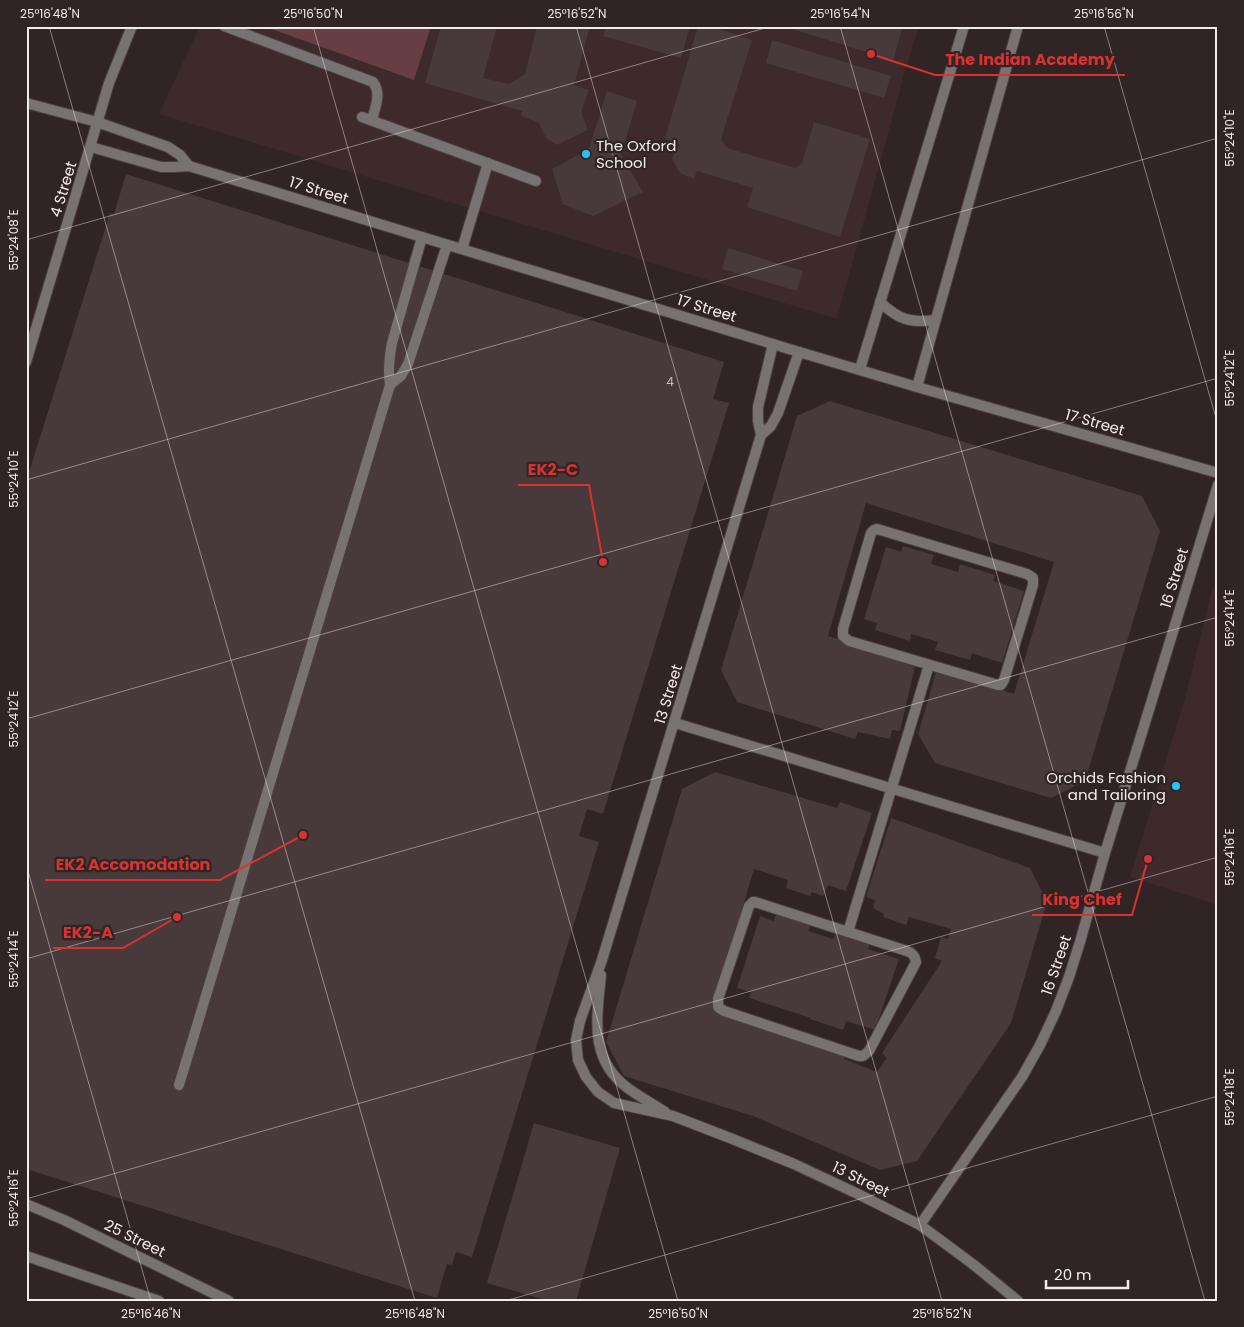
<svg xmlns="http://www.w3.org/2000/svg" width="1244" height="1327" viewBox="0 0 1244 1327" font-family="Poppins,sans-serif">
	<style>
		.built { fill: #3e2a2b }
		.green { fill: #673e41 }
		.building { fill: #483a3a }
		.lines { fill: none; stroke-linecap: round; stroke-linejoin: round }
		.service-casing { stroke: #4b4040; stroke-width: 12 }
		.minor-casing { stroke: #4b4040; stroke-width: 12 }
		.service { stroke: #797273; stroke-width: 10 }
		.minor { stroke: #797273; stroke-width: 10 }
		.ticks { fill: none; stroke: #f4ebeb; stroke-width: 1; stroke-opacity: 0.45 }
		.poi-dot { fill: #1dc9fc; stroke: #302424; stroke-width: 2 }
		.labels { text-anchor: middle; dominant-baseline: central; stroke-width: 4.5; stroke-linejoin: round; paint-order: stroke }
		.number-label { font-size: 12px; fill: #c9bfbf }
		.poi-label { font-size: 15px; fill: #f4ebeb; stroke: #302424; text-anchor: start }
		.street-label { font-size: 15px; fill: #f4ebeb; stroke: #302424 }
		.leader { fill: none; stroke: #d83232; stroke-width: 2 }
		.callout-dot { fill: #d83232; stroke: #302424; stroke-width: 2 }
		.callout-label { font-size: 16px; text-anchor: middle; font-weight: bold; fill: #d83232; stroke: #302424; stroke-width: 4.5; stroke-linejoin: round; paint-order: stroke }
		.neatline { fill: none; stroke: #f4ebeb; stroke-width: 2 }
		.ticks-label { font-size: 12px; text-anchor: middle; fill: #f4ebeb }
	</style>
	<rect width="100%" height="100%" fill="#302424"/>
	<g class="built">
		<polygon points="200,26 919,26 904,75 837,319 159,114"/>
		<polygon points="1213,586 1218,588 1218,905 1130,877 1185,698"/>
	</g>
	<polygon class="green" points="263,26 431,26 414,80"/>
	<g class="building">
		<polygon points="441,26 497,26 483,78 509,84 525,74 537,26 590,26 574,85 589,90 581,112 588,130 557,145 546,138 539,123 521,116 522,111 425,83"/>
		<polygon points="606,26 690,26 681,58 603,36"/>
		<polygon points="698,26 711,26 752,40 721,139 727,148 795,168 802,163 814,122 870,139 840,237 747,207 753,188 697,171 694,179 680,173 672,159 679,144 665,138"/>
		<polygon points="782,26 903,26 893,60"/>
		<polygon points="772,40 891,76 884,98 766,63"/>
		<polygon points="607,91 637,101 621,155 643,192 593,216 563,204 552,169 589,149"/>
		<polygon points="126,174 724,362 713,399 729,403 603,814 587,809 579,836 599,842 472,1257 456,1252 452,1265 447,1264 437,1298 26,1169 26,482 110,213 114,214"/>
		<polygon points="728,248 803,271 797,291 722,269"/>
		<polygon points="830,401 1142,496 1160,531 1085,781 1051,798 935,763 918,734 937,669 1014,694 1054,562 866,503 828,636 916,662 900,731 892,730 890,739 858,732 855,739 737,702 721,670 797,416"/>
		<polygon points="903,546 934,555 931,564 958,572 960,564 995,575 993,581 1024,591 1002,663 972,653 970,660 935,650 938,642 911,634 910,641 875,630 877,623 864,619 886,547 901,552"/>
		<polygon points="715,772 837,808 840,802 872,813 846,891 828,885 823,896 812,892 810,896 786,888 788,880 754,869 713,1008 846,1053 844,1059 877,1072 887,1058 882,1053 942,961 935,958 941,937 948,939 951,929 909,917 906,925 883,917 884,914 873,908 875,900 866,897 891,818 1030,868 1047,902 1011,1023 917,1161 880,1170 753,1116 624,1076 606,1042 682,789"/>
		<polygon points="776,914 810,925 808,931 833,939 836,933 870,944 868,949 899,959 875,1030 846,1021 843,1030 810,1019 811,1018 749,998 751,992 737,988 760,916 774,921"/>
		<polygon points="534,1123 620,1148 576,1301 549,1301 487,1283"/>
	</g>
	<g class="lines">
		<defs>
			<g id="service">
				<path d="M224,26l149,56c9,12 2,25 -1,38"/>
				<polyline points="26,103 97,122"/>
				<polyline points="362,117 536,181"/>
				<polyline points="462,249 488,163"/>
				<path d="M880,302c19,18 30,21 55,18"/>
				<polyline points="860,369 964,26"/>
				<polyline points="917,387 1018,26"/>
			</g>
			<g id="minor">
				<polyline points="97,122 168,147 180,155 189,166"/>
				<polyline points="91,147 161,167 175,167 189,166 799,352 917,387 1218,473"/>
				<polyline points="773,344 758,407 758,421 761,435 602,960 580,1021 576,1040 578,1060 586,1077 598,1092 614,1103 673,1116 730,1138 794,1164 858,1194 920,1225 974,1265 1018,1301"/>
				<polyline points="26,362 109,83 132,26"/>
				<polyline points="390,385 401,376 408,364 447,245"/>
				<polyline points="761,435 771,426 778,413 799,352"/>
				<polygon points="877,529 1027,574 1033,578 1033,585 1004,680 1001,685 998,685 849,641 843,636 843,629 871,533 874,530"/>
				<polyline points="675,723 1105,853"/>
				<path d="M753,902h2l152,49c6,2 8,5 9,11l-47,89 -6,5h-4l-135,-45 -6,-4v-8l31,-93z"/>
				<polyline points="848,932 929,665"/>
				<path d="M601,975c-4,42 -13,85 28,114 11,8 24,15 36,23"/>
				<path d="M179,1085l211,-700c-2,-14 -1,-27 2,-42l30,-106"/>
				<polyline points="26,1204 64,1220 229,1301"/>
				<polyline points="920,1225 1022,1077 1040,1045 1056,1011 1069,977 1080,942 1105,853 1218,485"/>
				<polyline points="26,1256 159,1301"/>
			</g>
		</defs>
		<use href="#service" class="service-casing"/>
		<use href="#minor" class="minor-casing"/>
		<use href="#service" class="service"/>
		<use href="#minor" class="minor"/>
	</g>
	<path class="ticks" d="M49,26l366,1275M313,26l365,1275M576,26l366,1275M840,26l365,1275M1104,26l114,399M26,240l746,-214M26,480l1192,-342M26,719l1192,-341M26,864l125,437M26,959l1192,-342M26,1199l1192,-342M505,1301l713,-205"/>
	<g class="poi-dot">
		<circle cx="586" cy="154" r="5"/>
		<circle cx="1176" cy="786" r="5"/>
	</g>
	<g class="labels">
		<g class="number-label">
			<text x="670" y="381">4</text>
		</g>
		<g class="poi-label">
			<text x="596" y="145">The Oxford<tspan x="596" dy="17">School</tspan></text>
			<text x="1166" y="777" text-anchor="end">Orchids Fashion<tspan x="1166" dy="17">and Tailoring</tspan></text>
		</g>
		<g class="street-label">
			<text transform="translate(63 189) rotate(-73)">4 Street</text>
			<text transform="translate(319 190) rotate(17)">17 Street</text>
			<text transform="translate(707 308) rotate(17)">17 Street</text>
			<text transform="translate(1095 422) rotate(16)">17 Street</text>
			<text transform="translate(1174 578) rotate(-73)">16 Street</text>
			<text transform="translate(668 694) rotate(-73)">13 Street</text>
			<text transform="translate(1056 965) rotate(-71)">16 Street</text>
			<text transform="translate(861 1179) rotate(26)">13 Street</text>
			<text transform="translate(135 1238) rotate(26)">25 Street</text>
		</g>
	</g>
	<path class="leader" d="M871 54L935 75H1125M603 562L589 485H518M303 835L220 880H45M1148 859L1132 915H1032M177 917L123 948H53"/>
	<g class="callout-dot">
		<circle cx="871" cy="54" r="5"/>
		<circle cx="603" cy="562" r="5"/>
		<circle cx="303" cy="835" r="5"/>
		<circle cx="1148" cy="859" r="5"/>
		<circle cx="177" cy="917" r="5"/>
	</g>
	<g class="callout-label">
		<text x="1030" y="65">The Indian Academy</text>
		<text x="553" y="475">EK2-C</text>
		<text x="133" y="870">EK2 Accomodation</text>
		<text x="1082" y="905">King Chef</text>
		<text x="88" y="938">EK2-A</text>
	</g>
	<rect width="1244" height="1327" fill="none" stroke="#302424" stroke-width="55"/>
	<path d="M1046 1280v8h82v-8" fill="none" stroke="#f4ebeb" stroke-width="2.5"/>
	<text x="1054" y="1280" font-size="15" fill="#f4ebeb" stroke="#302424" stroke-width="4" paint-order="stroke">20 m</text>
	<rect x="28" y="28" width="1188" height="1272" class="neatline"/>
	<g class="ticks-label">
		<text x="50" y="18">25°16'48"N</text>
		<text x="313" y="18">25°16'50"N</text>
		<text x="577" y="18">25°16'52"N</text>
		<text x="840" y="18">25°16'54"N</text>
		<text x="1104" y="18">25°16'56"N</text>
		<text transform="translate(1230 138) rotate(-90)" y="4">55°24'10"E</text>
		<text transform="translate(14 240) rotate(-90)" y="4">55°24'08"E</text>
		<text transform="translate(1230 378) rotate(-90)" y="4">55°24'12"E</text>
		<text transform="translate(14 479) rotate(-90)" y="4">55°24'10"E</text>
		<text transform="translate(1230 618) rotate(-90)" y="4">55°24'14"E</text>
		<text transform="translate(14 719) rotate(-90)" y="4">55°24'12"E</text>
		<text transform="translate(1230 857) rotate(-90)" y="4">55°24'16"E</text>
		<text transform="translate(14 959) rotate(-90)" y="4">55°24'14"E</text>
		<text transform="translate(1230 1097) rotate(-90)" y="4">55°24'18"E</text>
		<text transform="translate(14 1198) rotate(-90)" y="4">55°24'16"E</text>
		<text x="151" y="1318">25°16'46"N</text>
		<text x="415" y="1318">25°16'48"N</text>
		<text x="678" y="1318">25°16'50"N</text>
		<text x="942" y="1318">25°16'52"N</text>
	</g>
</svg>
